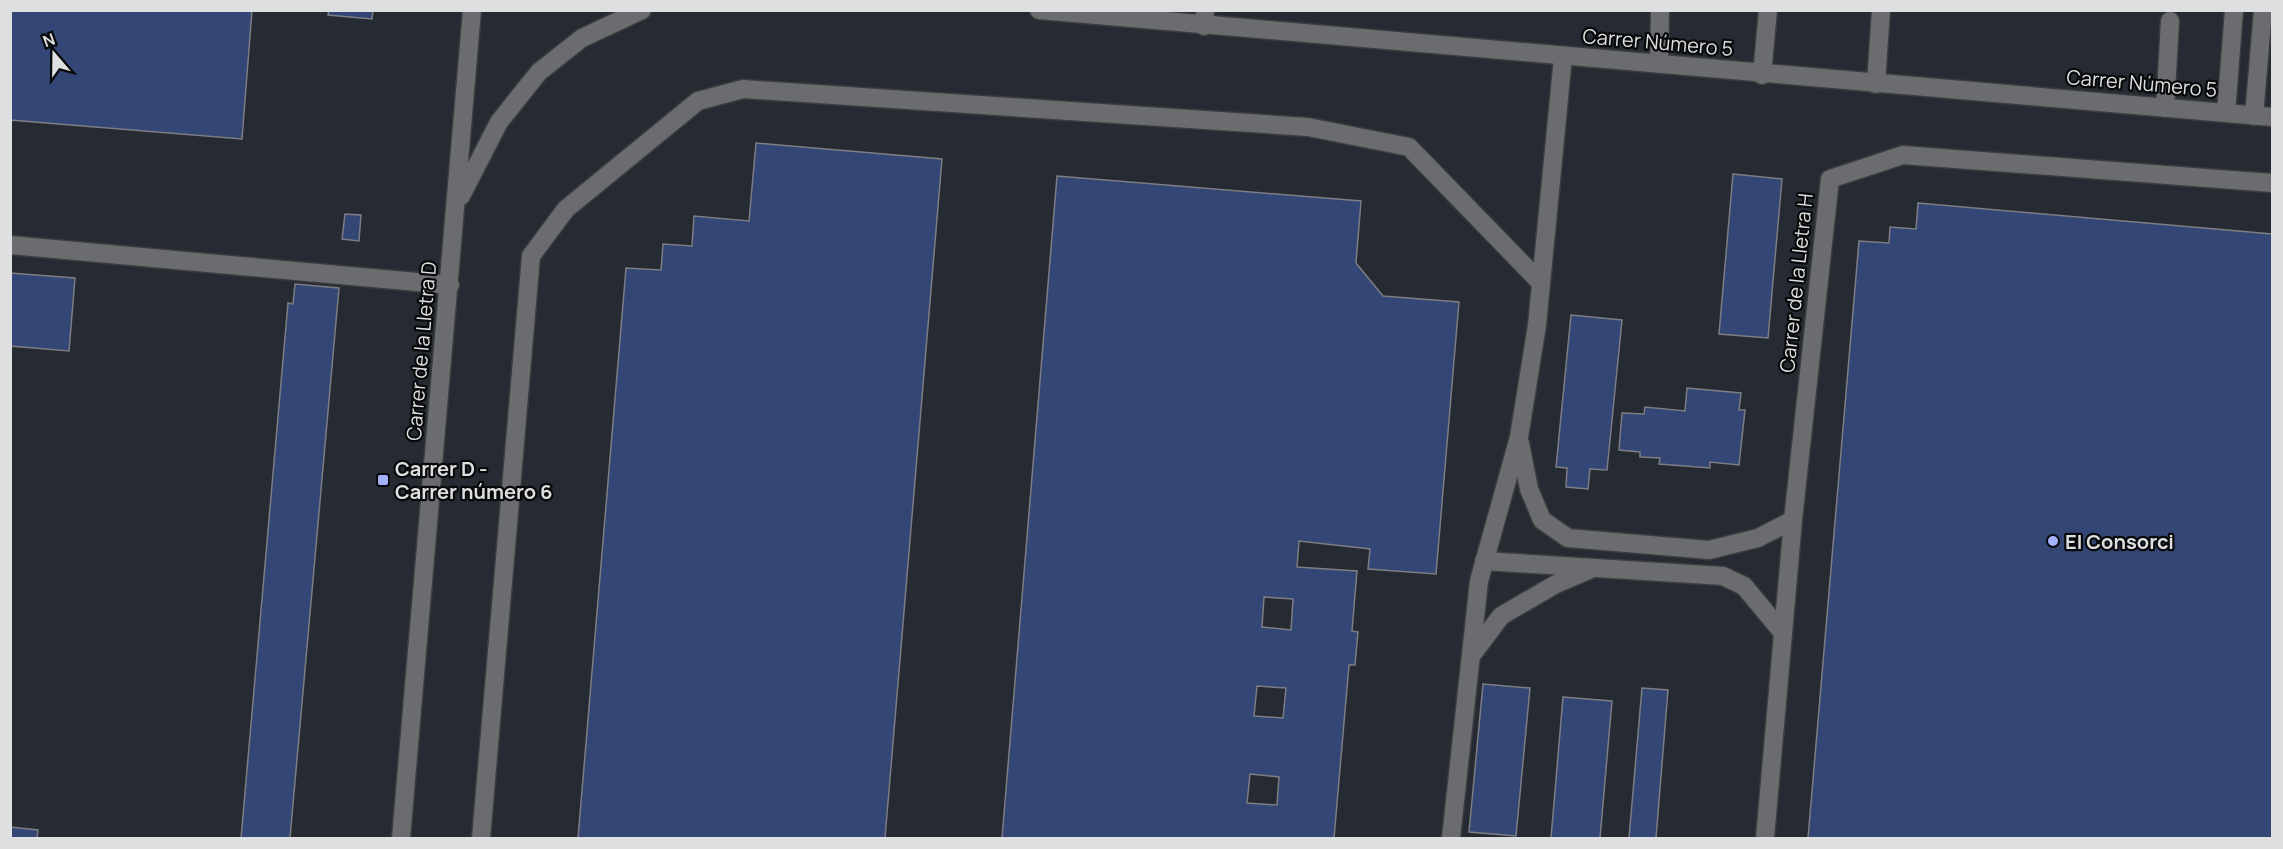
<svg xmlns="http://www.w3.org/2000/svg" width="2283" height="849" viewBox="0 0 2283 849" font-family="Manrope,sans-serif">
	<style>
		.built { fill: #262a32 }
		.building { fill: #344675; stroke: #7c7e82; stroke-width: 1.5; fill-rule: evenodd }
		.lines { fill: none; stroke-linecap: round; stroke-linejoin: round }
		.lane-casing { stroke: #3b3c3e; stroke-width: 21 }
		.street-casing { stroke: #3b3c3e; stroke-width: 21 }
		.lane { stroke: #6a6c70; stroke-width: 18 }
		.street { stroke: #6a6c70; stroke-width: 18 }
		.poi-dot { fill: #a4b2fc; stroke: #08090a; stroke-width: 2 }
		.labels { text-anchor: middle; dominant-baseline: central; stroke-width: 4.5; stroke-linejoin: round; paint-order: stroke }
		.street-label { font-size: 20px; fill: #dedfe1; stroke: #08090a }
		.poi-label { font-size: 20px; font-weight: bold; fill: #dedfe1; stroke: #08090a; text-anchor: start }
	</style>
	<rect width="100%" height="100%" fill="#1d1f22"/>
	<polygon class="built" points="10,11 2272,11 2272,838 11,838"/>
	<g class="building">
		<polygon points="10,10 252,10 242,139 10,120"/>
		<polygon points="329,10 373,10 372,19 328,15"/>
		<polygon points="756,143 942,159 885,838 578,838 626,268 661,270 663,244 692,246 694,216 749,221"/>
		<polygon points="1733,174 1782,179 1768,338 1719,334"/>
		<path d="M1057,176l304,25 -5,62 27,33 76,6 -23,272 -68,-5 2,-20 -71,-8 -2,26 60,4 -5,60 6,1 -3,33h-6l-15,173h-332zM1264,597l29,2 -2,31 -29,-3zM1257,686l29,2 -3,30 -29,-2zM1250,774l29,3 -2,28 -30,-2z"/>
		<polygon points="1918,203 2272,234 2272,838 1808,838 1859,241 1889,243 1890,227 1916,229"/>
		<polygon points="345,214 361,215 359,241 342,239"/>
		<polygon points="10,273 75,278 69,351 10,346"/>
		<polygon points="295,284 339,288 290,838 241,838 288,303 293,304"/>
		<polygon points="1571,315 1622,320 1607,470 1590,469 1588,489 1566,487 1567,468 1556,467"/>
		<polygon points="1687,388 1741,393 1739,410 1745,410 1739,465 1710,462 1710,468 1659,464 1660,458 1640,457 1640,452 1619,450 1622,413 1644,414 1645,407 1685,411"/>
		<polygon points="1483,684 1530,688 1516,836 1469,832"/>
		<polygon points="1642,688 1668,690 1656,838 1629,838"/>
		<polygon points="1563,697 1612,701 1600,838 1551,838"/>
		<polygon points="10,827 38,830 37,838 10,838"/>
	</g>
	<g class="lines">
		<defs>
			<g id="lane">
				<polyline points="1204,26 1205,10"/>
				<polyline points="1659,64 1660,10"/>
				<polyline points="1762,75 1768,10"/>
				<polyline points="1876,84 1881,10"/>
				<polyline points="2165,108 2170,21"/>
				<polyline points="2226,113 2234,10"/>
				<polyline points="2254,116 2263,10"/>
				<polyline points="10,245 450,285"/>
				<polyline points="1520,443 1529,489 1542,520 1568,538 1709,550 1758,538 1793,520"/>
				<polyline points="1484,561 1723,576 1744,586 1783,633"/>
				<polyline points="1471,656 1501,616 1556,584 1591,569"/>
				<polyline points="481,838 531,256 566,209 698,101 743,89 1308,127 1409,147 1541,283"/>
				<polyline points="1451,838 1479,581 1519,437 1537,325 1563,57"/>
				<polyline points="1765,838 1793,520 1830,179 1903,155 2272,183"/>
			</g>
			<g id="street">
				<polyline points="1039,10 2272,117"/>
				<polyline points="461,196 499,122 539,72 582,38 642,10"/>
				<polyline points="401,838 472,10"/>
			</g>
		</defs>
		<use href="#lane" class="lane-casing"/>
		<use href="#street" class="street-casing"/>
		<use href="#lane" class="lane"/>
		<use href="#street" class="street"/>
	</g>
	<g class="poi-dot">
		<rect x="377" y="474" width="12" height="12" rx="3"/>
		<circle cx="2053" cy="541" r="6"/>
	</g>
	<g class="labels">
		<g class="street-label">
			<text transform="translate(1658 42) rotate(5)">Carrer Número 5</text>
			<text transform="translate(2142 83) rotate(5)">Carrer Número 5</text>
			<text transform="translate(1796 283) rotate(-84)">Carrer de la Lletra H</text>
			<text transform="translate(421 351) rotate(-85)">Carrer de la Lletra D</text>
		</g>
		<g class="poi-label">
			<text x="395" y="468">Carrer D -<tspan x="395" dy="23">Carrer número 6</tspan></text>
			<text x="2065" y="541">El Consorci</text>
		</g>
	</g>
	<rect width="2283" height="849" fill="none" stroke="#dedfe1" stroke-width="24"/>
	<g transform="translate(54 54) rotate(340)" stroke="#08090a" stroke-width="4.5" paint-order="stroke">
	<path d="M0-4.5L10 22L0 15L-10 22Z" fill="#dedfe1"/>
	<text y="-9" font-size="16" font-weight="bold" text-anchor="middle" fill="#dedfe1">N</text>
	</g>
</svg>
